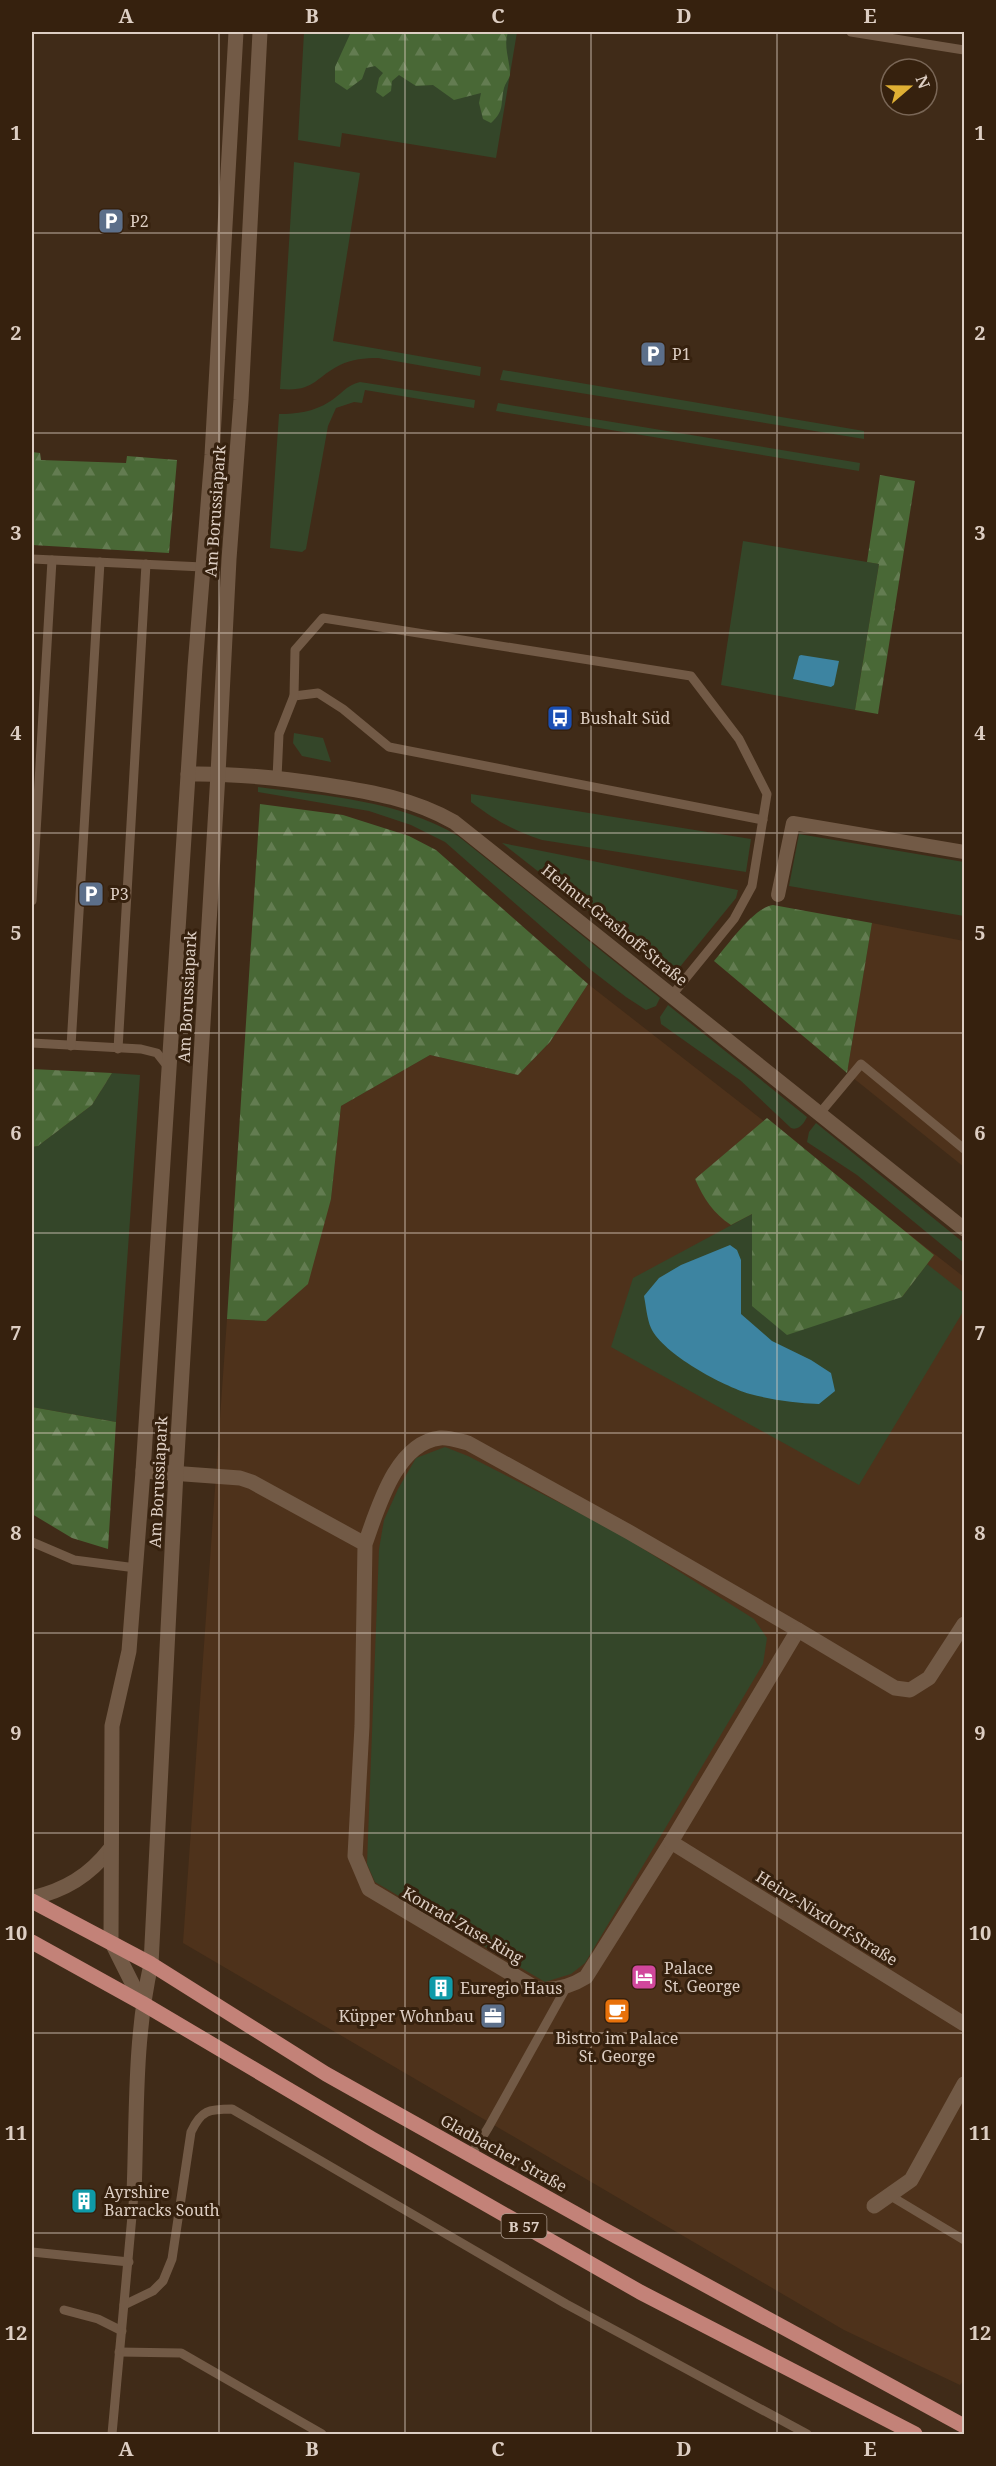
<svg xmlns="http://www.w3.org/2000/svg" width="996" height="2466" viewBox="0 0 996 2466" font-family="'Noto Serif',serif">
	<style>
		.built { fill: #4e321b }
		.green { fill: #344629 }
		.forest { fill: url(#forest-firs) }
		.water { fill: #3d84a1 }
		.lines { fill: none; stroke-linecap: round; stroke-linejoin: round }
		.service { stroke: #725a46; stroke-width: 9 }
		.pedestrian { stroke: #725a46; stroke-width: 14 }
		.minor { stroke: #725a46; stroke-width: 15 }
		.primary { stroke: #c38278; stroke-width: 15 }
		.grid { fill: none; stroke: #ddcec3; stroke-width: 1.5; stroke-opacity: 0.55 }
		.labels { text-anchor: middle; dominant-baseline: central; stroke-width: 6; stroke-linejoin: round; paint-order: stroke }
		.shield { fill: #36210e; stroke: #ab9a8d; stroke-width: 1.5 }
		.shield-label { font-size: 15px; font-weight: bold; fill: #ddcec3 }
		.poi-label { font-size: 16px; fill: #ddcec3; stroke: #36210e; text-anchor: start }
		.street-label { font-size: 16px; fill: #ddcec3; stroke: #36210e }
		.neatline { fill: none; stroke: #ddcec3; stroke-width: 2 }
		.grid-label { font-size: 20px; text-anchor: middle; font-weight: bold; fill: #ddcec3 }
	</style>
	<defs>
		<pattern id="forest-firs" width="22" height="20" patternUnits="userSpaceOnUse" patternTransform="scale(1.5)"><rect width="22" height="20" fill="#496836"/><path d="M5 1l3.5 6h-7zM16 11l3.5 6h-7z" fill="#637c51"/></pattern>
	</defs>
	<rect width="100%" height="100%" fill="#402b18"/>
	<g class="built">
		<polygon points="872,923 964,941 964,1167 847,1073"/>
		<polygon points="588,984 964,1277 964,2380 960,2385 844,2330 183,1943 227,1319 266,1321 331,1199 341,1106 430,1055 518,1075 550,1042"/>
	</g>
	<g class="green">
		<polygon points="304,32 517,32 496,158 342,133 340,147 298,140"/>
		<path d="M294,162l66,11 -27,168 148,26 -1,9 -102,-18c-13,0 -26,1 -38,7 -26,13 -25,27 -60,24z"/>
		<polygon points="503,370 864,431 864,439 500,380"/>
		<path d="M360,382l115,18 -1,8 -109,-18 -3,13 -8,-1 -18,6 -8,18 -22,123 -4,3 -32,-4 9,-134c18,0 34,-2 50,-12 12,-7 17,-17 31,-20z"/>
		<polygon points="498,403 860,463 859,471 496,411"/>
		<polygon points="743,541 879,564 855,710 721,685"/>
		<polygon points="294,733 323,738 331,762 302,756 293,743"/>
		<path d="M258,787c69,9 140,13 200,49l202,162 -4,8 -10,4 -20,-13 -35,-27 -146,-128 -34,-17 -42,-14 -111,-19z"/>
		<path d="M471,794l280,45 -5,33 -204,-32c-29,-10 -46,-19 -71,-38z"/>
		<polygon points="799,834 964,862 964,916 789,886"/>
		<polygon points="502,843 738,890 736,898 679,968 674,971 665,971"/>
		<path d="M668,1005l139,112c-3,6 -8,14 -16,11l-51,-48 -79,-56 -1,-7z"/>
		<polygon points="112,1073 140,1075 116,1422 32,1407 32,1147 38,1146 92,1105"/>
		<polygon points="816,1123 964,1243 964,1263 857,1175 807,1142 809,1132"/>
		<polygon points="752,1214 752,1306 902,1297 927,1264 964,1293 964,1310 859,1485 611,1347 633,1278"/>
		<polygon points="445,1447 468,1456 615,1531 754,1619 767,1638 763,1664 585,1963 571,1974 545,1982 375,1882 367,1864 379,1549 384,1520 398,1489 416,1458"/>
	</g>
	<g class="forest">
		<path d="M351,32h157c-5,14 2,28 2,43 -1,4 -5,9 -6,13 -4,17 1,22 -13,35l-8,-4 -4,-16 2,-10 -27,7 -21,-15 -17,1 -17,-11 -7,6 -1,10 -8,6 -7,-5 3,-14 4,-5 -8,-7 -9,2 -4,11 -15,11 -12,-8v-15z"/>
		<polygon points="32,452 40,453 41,460 126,463 127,456 177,460 169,553 32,545"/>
		<polygon points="880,475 915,481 878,714 855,710 879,564 867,562"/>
		<polygon points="260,804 343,815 409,836 436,850 588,984 550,1042 518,1075 430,1055 341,1106 331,1199 308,1284 266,1321 227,1319"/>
		<path d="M773,905l99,18 -25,150 -133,-112c14,-16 39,-53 59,-56z"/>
		<polygon points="32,1069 112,1073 92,1105 38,1146 32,1147"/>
		<path d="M767,1118l167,137 -32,42 -115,38 -35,-29v-92l-21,11c-18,-12 -27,-26 -36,-46z"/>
		<polygon points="32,1407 116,1422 108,1549 72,1538 32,1514"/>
	</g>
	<g class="water">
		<polygon points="801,655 839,661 834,685 831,687 793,679 799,656"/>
		<path d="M730,1245l7,5 4,10v54l31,27 39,19 20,13 4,18 -16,13c-23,-1 -47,-4 -69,-10 -27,-8 -87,-40 -99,-66 -4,-9 -5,-22 -7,-32l15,-18 22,-13z"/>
	</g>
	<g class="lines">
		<g class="service">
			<polyline points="851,32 964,50"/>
			<polyline points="32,559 203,567"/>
			<polyline points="294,696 318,693 343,709 389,747 763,820"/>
			<polyline points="277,778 279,734 294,696 295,650 323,618 691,676 739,739 767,794 752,886 734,919 673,994"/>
			<polyline points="32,901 52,560"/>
			<polyline points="32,1043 141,1049 157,1053 168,1067"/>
			<polyline points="71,1046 100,562"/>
			<polyline points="118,1049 146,564"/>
			<polyline points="820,1113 861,1064 964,1149"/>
			<polyline points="32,1542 74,1560 136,1568"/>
			<polyline points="471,2155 488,2128 567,1986"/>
			<polyline points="889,2195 964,2240"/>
			<polyline points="32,2252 129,2262"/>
			<path d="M124,2305l29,-14 10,-10 9,-22 19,-127c10,-22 18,-23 41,-23l334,195 241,130"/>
			<polyline points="64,2310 98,2319 122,2331"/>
			<polyline points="119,2352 181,2353 322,2434"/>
			<polyline points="112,2434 134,2194"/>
		</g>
		<polyline class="pedestrian" points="778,895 793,823 964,852"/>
		<g class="minor">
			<path d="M188,774c47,-1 92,4 138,11 46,7 88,14 128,37l510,407"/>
			<path d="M143,1471l97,7 12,4 113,62 -3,182 -7,130 14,33 168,100c18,2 33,-2 49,-12l85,-135 127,-212 -169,-98 -161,-89c-9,-2 -19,-6 -28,-5 -44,5 -62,70 -75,106"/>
			<polyline points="798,1630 895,1688 910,1690 929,1678 964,1624"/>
			<polyline points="671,1842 964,2024"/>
			<path d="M32,1898c33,-8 57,-22 78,-49"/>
			<polyline points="142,2003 111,1941 112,1726 129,1651 143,1471 195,667 212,455 236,32"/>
			<path d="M134,2194c3,-76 0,-155 17,-230l25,-492 42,-698 11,-215 12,-159 19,-368"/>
			<polyline points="874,2206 911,2180 964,2084"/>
		</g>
		<g class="primary">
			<polyline points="32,1901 151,1964 326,2074 601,2228 964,2426"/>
			<polyline points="32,1942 142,2003 372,2139 640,2292 915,2434"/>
		</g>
	</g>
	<path class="grid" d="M219,32v2402M405,32v2402M591,32v2402M777,32v2402M32,233h932M32,433h932M32,633h932M32,833h932M32,1033h932M32,1233h932M32,1433h932M32,1633h932M32,1833h932M32,2033h932M32,2233h932"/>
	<defs>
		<symbol id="parking-square" viewBox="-11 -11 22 22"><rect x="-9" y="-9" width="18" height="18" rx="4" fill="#5c6f8a" stroke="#36210e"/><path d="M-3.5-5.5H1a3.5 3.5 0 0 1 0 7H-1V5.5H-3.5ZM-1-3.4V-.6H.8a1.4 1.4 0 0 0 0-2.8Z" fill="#fff"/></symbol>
		<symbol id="bus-square" viewBox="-11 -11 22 22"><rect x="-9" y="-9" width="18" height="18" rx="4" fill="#1a4fb4" stroke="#36210e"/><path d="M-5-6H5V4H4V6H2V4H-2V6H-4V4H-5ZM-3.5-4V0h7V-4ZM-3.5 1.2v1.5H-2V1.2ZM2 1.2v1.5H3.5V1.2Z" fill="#fff"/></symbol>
		<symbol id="hotel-square" viewBox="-11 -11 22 22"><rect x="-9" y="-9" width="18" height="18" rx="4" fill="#d1479c" stroke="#36210e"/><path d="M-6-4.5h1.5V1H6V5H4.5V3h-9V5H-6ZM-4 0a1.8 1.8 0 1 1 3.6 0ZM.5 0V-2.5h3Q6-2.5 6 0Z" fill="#fff"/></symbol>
		<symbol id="building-square" viewBox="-11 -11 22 22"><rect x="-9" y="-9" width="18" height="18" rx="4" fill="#0f9aa8" stroke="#36210e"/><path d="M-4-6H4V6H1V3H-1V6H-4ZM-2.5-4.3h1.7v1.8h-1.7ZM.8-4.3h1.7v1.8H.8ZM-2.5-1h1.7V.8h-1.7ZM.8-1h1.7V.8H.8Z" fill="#fff"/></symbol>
		<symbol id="cafe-square" viewBox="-11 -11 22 22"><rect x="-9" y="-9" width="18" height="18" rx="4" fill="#e8710a" stroke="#36210e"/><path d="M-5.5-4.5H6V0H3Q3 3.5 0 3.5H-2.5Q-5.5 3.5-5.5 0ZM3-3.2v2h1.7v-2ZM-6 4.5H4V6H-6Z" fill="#fff"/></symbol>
		<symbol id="office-square" viewBox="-11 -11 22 22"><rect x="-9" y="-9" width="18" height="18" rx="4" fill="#5c6f8a" stroke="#36210e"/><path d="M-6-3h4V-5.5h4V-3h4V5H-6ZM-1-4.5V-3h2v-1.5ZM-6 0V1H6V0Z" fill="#fff"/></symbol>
	</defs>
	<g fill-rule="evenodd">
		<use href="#parking-square" x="96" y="206" width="30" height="30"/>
		<use href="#parking-square" x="638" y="339" width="30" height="30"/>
		<use href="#bus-square" x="545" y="703" width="30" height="30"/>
		<use href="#parking-square" x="76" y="879" width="30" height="30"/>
		<use href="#hotel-square" x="629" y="1962" width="30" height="30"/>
		<use href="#building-square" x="426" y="1973" width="30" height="30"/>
		<use href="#cafe-square" x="602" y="1996" width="30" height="30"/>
		<use href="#office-square" x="478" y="2001" width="30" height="30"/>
		<use href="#building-square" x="69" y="2186" width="30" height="30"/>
	</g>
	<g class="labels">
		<rect class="shield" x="501.5" y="2214" width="45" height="24" rx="4.5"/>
		<g class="shield-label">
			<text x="524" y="2226">B 57</text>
		</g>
		<g class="poi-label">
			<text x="130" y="221">P2</text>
			<text x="672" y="354">P1</text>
			<text x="580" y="718">Bushalt Süd</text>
			<text x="110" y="894">P3</text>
			<text x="664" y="1968">Palace<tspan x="664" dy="18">St. George</tspan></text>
			<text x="460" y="1988">Euregio Haus</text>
			<text x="474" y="2016" text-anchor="end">Küpper Wohnbau</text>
			<text x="617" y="2038" text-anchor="middle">Bistro im Palace<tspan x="617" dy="18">St. George</tspan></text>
			<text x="104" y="2192">Ayrshire<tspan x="104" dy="18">Barracks South</tspan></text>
		</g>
		<g class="street-label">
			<text transform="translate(215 511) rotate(-86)">Am Borussiapark</text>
			<text transform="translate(615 925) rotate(39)">Helmut-Grashoff-Straße</text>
			<text transform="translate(187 997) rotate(-87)">Am Borussiapark</text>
			<text transform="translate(158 1482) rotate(-87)">Am Borussiapark</text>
			<text transform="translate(827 1918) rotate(32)">Heinz-Nixdorf-Straße</text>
			<text transform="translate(463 1925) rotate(30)">Konrad-Zuse-Ring</text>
			<text transform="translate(504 2153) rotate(29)">Gladbacher Straße</text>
		</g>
	</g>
	<rect width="996" height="2466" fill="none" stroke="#36210e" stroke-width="66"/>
	<g transform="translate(909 87) rotate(70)"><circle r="28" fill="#36210e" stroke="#796656" stroke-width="1.5"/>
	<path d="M0-4.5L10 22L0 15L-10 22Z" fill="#e0b034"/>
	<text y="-9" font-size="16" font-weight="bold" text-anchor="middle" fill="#ddcec3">N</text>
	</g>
	<rect x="33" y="33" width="930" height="2400" class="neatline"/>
	<g class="grid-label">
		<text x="126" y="23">A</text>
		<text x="312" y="23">B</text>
		<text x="498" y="23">C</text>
		<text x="684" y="23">D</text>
		<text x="870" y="23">E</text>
		<text x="16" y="140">1</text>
		<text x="980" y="140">1</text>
		<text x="16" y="340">2</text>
		<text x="980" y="340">2</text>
		<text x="16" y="540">3</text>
		<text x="980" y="540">3</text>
		<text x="16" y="740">4</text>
		<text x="980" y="740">4</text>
		<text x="16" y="940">5</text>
		<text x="980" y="940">5</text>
		<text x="16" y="1140">6</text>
		<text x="980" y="1140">6</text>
		<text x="16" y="1340">7</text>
		<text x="980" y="1340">7</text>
		<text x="16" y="1540">8</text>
		<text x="980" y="1540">8</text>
		<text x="16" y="1740">9</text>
		<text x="980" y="1740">9</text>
		<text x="16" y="1940">10</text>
		<text x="980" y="1940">10</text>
		<text x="16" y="2140">11</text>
		<text x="980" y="2140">11</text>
		<text x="16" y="2340">12</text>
		<text x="980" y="2340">12</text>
		<text x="126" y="2456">A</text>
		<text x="312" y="2456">B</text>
		<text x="498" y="2456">C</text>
		<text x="684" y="2456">D</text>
		<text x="870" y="2456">E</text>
	</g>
</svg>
